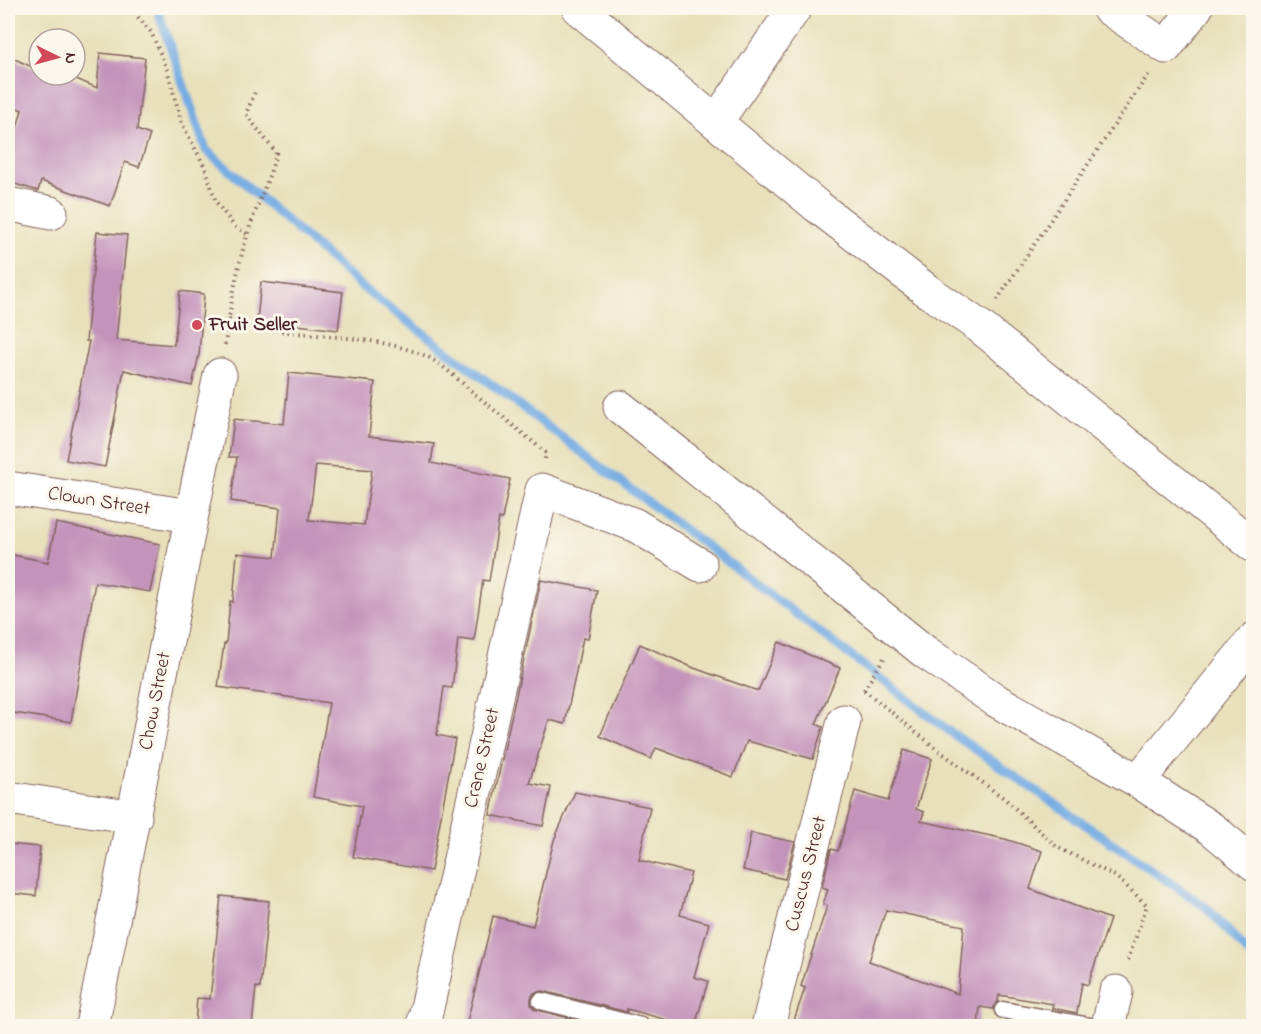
<svg xmlns="http://www.w3.org/2000/svg" width="1261" height="1034" viewBox="0 0 1261 1034" font-family="'Indie Flower',sans-serif">
	<style>
		.lines { fill: none; stroke-linecap: round; stroke-linejoin: round }
		.stream { stroke: #74ace3; stroke-width: 9 }
		.building { fill: #c393bb; fill-rule: evenodd }
		.lane-casing { stroke: #81635d; stroke-width: 19 }
		.street-casing { stroke: #81635d; stroke-width: 35 }
		.path { stroke: #81635d; stroke-width: 4; stroke-dasharray: 1.5 4.5; stroke-linecap: butt }
		.lane { stroke: #fff; stroke-width: 16 }
		.street { stroke: #fff; stroke-width: 33 }
		.poi-dot { fill: #d1495b; stroke: #fbf7ec; stroke-width: 2 }
		.labels { text-anchor: middle; dominant-baseline: central; stroke-width: 6; stroke-linejoin: round; paint-order: stroke }
		.poi-label { font-size: 20px; font-weight: bold; fill: #4a1f2b; stroke: #fbf7ec; text-anchor: start }
		.street-label { font-size: 20px; fill: #4a1f2b; stroke: #fbf7ec }
	</style>
	<rect width="100%" height="100%" fill="#fbf7ec"/>
	<filter id="ink" filterUnits="userSpaceOnUse"><feTurbulence type="fractalNoise" baseFrequency=".0167" numOctaves="2"/><feDisplacementMap in="SourceGraphic" scale="12" xChannelSelector="R" yChannelSelector="G"/><feConvolveMatrix kernelMatrix="1 2 1 2 8 2 1 2 1" color-interpolation-filters="sRGB"/></filter>
	<filter id="wash" filterUnits="userSpaceOnUse"><feTurbulence type="fractalNoise" baseFrequency=".008" numOctaves="4" result="noise"/><feDisplacementMap in="SourceGraphic" scale="24" xChannelSelector="R" yChannelSelector="G"/><feGaussianBlur stdDeviation="1.35" result="paint"/><feColorMatrix in="noise" values="0 0 0 0 0 0 0 0 0 0 0 0 0 0 0 0 0 1.4 0 .05"/><feComposite in="paint" operator="in"/></filter>
	<g filter="url(#wash)">
		<rect width="100%" height="100%" fill="#e8e0ba"/>
		<g class="lines">
			<polyline class="stream" points="157,8 206,150 362,287 737,569 953,734 1207,908 1254,959"/>
		</g>
		<g id="blocks">
			<g class="building">
				<polygon points="100,53 145,58 137,130 150,135 139,167 125,162 110,206 41,181 38,191 8,182 8,160 22,110 8,104 8,56 39,70 39,75 67,75 97,88"/>
				<polygon points="97,232 127,235 116,340 174,345 180,291 204,294 199,355 192,386 124,370 105,467 66,460 89,341 86,341"/>
				<polygon points="261,282 343,292 338,330 257,320"/>
				<path d="M289,373l86,9 -6,54 65,8 -3,19 79,16 -8,40 -3,-1 -10,63 -6,-1 -9,61 -16,-2 -6,49 -8,-1 -7,48 18,4 -24,132 -78,-14 9,-51 -49,-9 16,-94 -111,-16 6,-43h2l4,-43 3,1 4,-49 38,4 5,-49 -49,-7 6,-44h-8l5,-38 50,5zM316,465l56,5 -8,55 -55,-5z"/>
				<polygon points="56,523 160,544 150,592 95,582 71,722 8,712 8,554 48,562"/>
				<polygon points="541,580 597,590 588,639 583,638 565,724 549,720 529,783 551,787 543,826 490,815"/>
				<polygon points="779,642 840,668 816,724 823,727 813,759 747,741 733,777 656,748 651,759 600,736 640,644 694,668 758,691"/>
				<path d="M904,750l28,9 -16,50 8,3 -3,9 84,18 37,12 -12,38 80,30 -22,66 -6,-2 -5,30 -25,-5 1,-4 -54,-9 -1,6 -5,8 -13,-2 -2,19h-186l13,-38 -4,-2 26,-80 -4,-2 5,-15 -6,-2 9,-38 7,2 17,-60 33,10zM886,910l78,16 -6,68 -89,-33z"/>
				<polygon points="575,792 650,807 639,860 691,873 680,915 709,923 694,977 708,981 695,1026 689,1026 627,1009 627,1012 543,991 534,993 531,998 531,1004 534,1009 600,1026 466,1026 493,916 533,926 554,840"/>
				<polygon points="751,833 795,842 785,879 743,870"/>
				<polygon points="8,844 40,847 36,896 8,893"/>
				<polygon points="221,896 269,901 260,988 256,987 252,1026 195,1026 197,998 210,999"/>
			</g>
		</g>
	</g>
	<g filter="url(#ink)">
		<use href="#blocks" fill-opacity="0" stroke="#81635d" stroke-width="1.5"/>
		<g class="lines">
			<defs>
				<g id="lane">
					<polyline points="541,1001 641,1026"/>
					<polyline points="1003,1010 1090,1026"/>
				</g>
				<g id="street">
					<polyline points="578,8 817,206 929,292 979,326 1254,546"/>
					<polyline points="1108,8 1166,47 1196,8"/>
					<polyline points="716,122 795,8"/>
					<polyline points="8,204 51,213"/>
					<polyline points="620,407 925,652 997,701 1138,781 1212,829 1254,864"/>
					<polyline points="8,488 191,516"/>
					<polyline points="1138,781 1254,639"/>
					<polyline points="8,798 135,817"/>
					<path d="M92,1026c44,-216 83,-434 128,-651"/>
					<polyline points="423,1026 542,490 635,525 700,565"/>
					<polyline points="768,1026 844,721"/>
					<polyline points="1108,1026 1116,992"/>
				</g>
			</defs>
			<use href="#lane" class="lane-casing"/>
			<use href="#street" class="street-casing"/>
			<g class="path">
				<polyline points="130,8 151,32 167,69 182,124 205,167 216,202 234,226 247,234"/>
				<polyline points="997,300 1150,72"/>
				<path d="M229,319c62,22 130,11 192,35 17,6 34,23 48,35 25,21 51,42 77,64l-1,6"/>
				<path d="M225,345c5,-37 11,-73 22,-109 8,-28 22,-54 29,-83l-30,-39 9,-22"/>
				<polyline points="864,690 938,750 1005,799 1057,847 1115,876 1147,905 1127,963"/>
				<polyline points="864,690 884,658"/>
			</g>
			<use href="#lane" class="lane"/>
			<use href="#street" class="street"/>
		</g>
	</g>
	<circle class="poi-dot" cx="197" cy="325" r="6"/>
	<g class="labels">
		<g class="poi-label">
			<text x="209" y="325">Fruit Seller</text>
		</g>
		<g class="street-label">
			<text transform="translate(99 502) rotate(9)">Clown Street</text>
			<text transform="translate(156 701) rotate(-79)">Chow Street</text>
			<text transform="translate(483 758) rotate(-77)">Crane Street</text>
			<text transform="translate(807 874) rotate(-76)">Cuscus Street</text>
		</g>
	</g>
	<rect width="1261" height="1034" fill="none" stroke="#fbf7ec" stroke-width="30"/>
	<g transform="translate(57 57) rotate(95)"><circle r="28" fill="#fbf7ec" stroke="#b4a19f" stroke-width="1.5"/>
	<path d="M0-4.5L10 22L0 15L-10 22Z" fill="#d1495b"/>
	<text y="-9" font-size="16" font-weight="bold" text-anchor="middle" fill="#4a1f2b">N</text>
	</g>
</svg>
